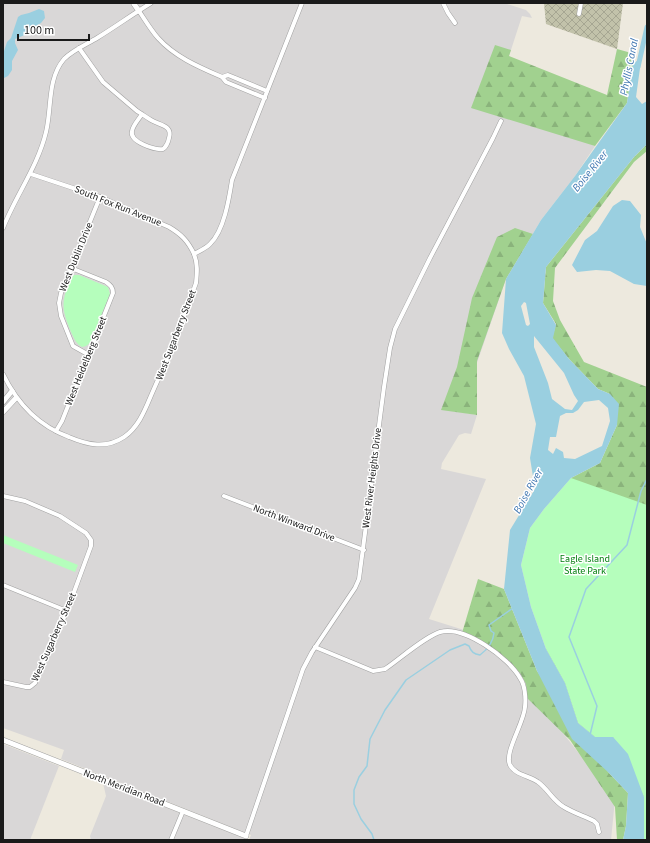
<svg xmlns="http://www.w3.org/2000/svg" width="650" height="843" viewBox="0 0 650 843" font-family="'Source Sans 3',sans-serif">
	<style>
		.residential { fill: #d9d7d7 }
		.construction { fill: url(#construction-cross-hatch) }
		.forest { fill: url(#forest-firs) }
		.park { fill: #b5febc }
		.water { fill: #9acfe0; fill-rule: evenodd }
		.lines { fill: none; stroke-linecap: round; stroke-linejoin: round }
		.stream { stroke: #9acfe0; stroke-width: 1.5 }
		.canal { stroke: #9acfe0; stroke-width: 5 }
		.minor-casing { stroke: #a1a1a1; stroke-width: 5 }
		.tertiary-casing { stroke: #a1a1a1; stroke-width: 6 }
		.minor { stroke: #fff; stroke-width: 4 }
		.tertiary { stroke: #fff; stroke-width: 5 }
		.labels { text-anchor: middle; dominant-baseline: central; stroke-width: 3; stroke-linejoin: round; paint-order: stroke }
		.street-label { font-size: 10px; fill: #1a1a1a; stroke: #fff }
		.park-label { font-size: 10px; fill: #027f0e; stroke: #fff }
		.water-label { font-size: 11px; font-style: italic; fill: #4077b1; stroke: #fff }
	</style>
	<defs>
		<pattern id="construction-cross-hatch" width="8" height="8" patternUnits="userSpaceOnUse"><rect width="8" height="8" fill="#c2c2aa"/><path d="M0 0l8 8M0 8l8-8" fill="none" stroke="#a6a692"/></pattern>
		<pattern id="forest-firs" width="22" height="20" patternUnits="userSpaceOnUse"><rect width="22" height="20" fill="#a1d18f"/><path d="M5 1l3.5 6h-7zM16 11l3.5 6h-7z" fill="#8ab37b"/></pattern>
	</defs>
	<rect width="100%" height="100%" fill="#ede9de"/>
	<g class="residential">
		<polygon points="3,3 504,3 526,10 530,14 532,18 522,16 509,56 487,102 595,146 575,176 541,220 506,279 460,412 477,415 471,434 465,433 459,435 442,463 441,469 486,479 429,619 527,650 555,723 615,799 611,840 91,840 90,836 106,796 103,783 249,840 251,835 61,759 64,750 3,728"/>
		<polygon points="3,744 59,766 30,840 3,840"/>
	</g>
	<polygon class="construction" points="544,3 623,3 617,49 546,24"/>
	<g class="forest">
		<polygon points="495,45 511,50 509,56 607,95 617,49 635,54 627,103 595,146 471,108"/>
		<polygon points="647,144 647,151 634,162 555,268 553,301 560,320 584,362 647,387 647,570 641,747 647,840 644,840 644,797 613,737 595,737 578,723 565,683 546,649 571,478 600,463 617,425 610,394 598,389 569,359 552,338 556,324 543,303 546,267 634,157"/>
		<polygon points="515,228 533,234 506,279 477,361 477,415 441,410 457,367 472,298 497,237"/>
		<polygon points="478,579 504,589 537,671 609,773 628,793 626,826 623,840 617,840 615,807 570,740 527,698 526,684 520,673 490,649 462,633"/>
	</g>
	<g class="park">
		<path d="M74,275h5l29,12 2,7 -20,49 -4,3 -4,1c-6,-3 -8,-9 -11,-15 -7,-18 -11,-27 -3,-46 1,-4 3,-7 6,-11z"/>
		<polygon points="571,478 647,505 647,840 644,840 644,797 613,737 595,737 578,723 565,683 546,649 531,607 521,565 530,528 544,509"/>
		<polygon points="3,535 78,565 75,572 3,543"/>
	</g>
	<g class="water">
		<polygon points="39,9 44,11 45,18 41,23 29,30 27,34 15,39 15,43 18,50 12,61 12,70 8,76 4,78 3,54 7,42 11,38 18,17 21,15 29,13"/>
		<path d="M638,60l3,1 -5,36 6,7 5,-3v43l-13,13 -88,110 -3,36 13,22 -3,13 16,21 29,30 12,5 9,10 -2,21 -17,38 -29,15 -27,31 -14,19 -9,37 10,42 15,42 19,34 13,40 17,14h18l15,17 16,43v43h-21l3,-14 2,-33 -19,-20 -37,-34 -35,-68 -33,-82 6,-59 25,-41 -5,-31 6,-34 -12,-48 -15,-27 -7,-16 4,-54 35,-59 34,-44 52,-73 6,-39zM524,302l2,1 4,21 -2,2 -2,-1 -5,-19zM534,336l30,37 10,22 4,6 -6,9 -7,-1 -13,-10 -4,-16 -14,-36zM599,400l9,8 2,13 -8,25 -27,13 -11,-1 -1,-6 -7,-4 -3,6 -5,-4 2,-13h6l4,-21 6,-3h7l5,-3 6,-8z"/>
		<polygon points="622,200 630,201 641,215 640,227 647,244 647,286 634,284 610,271 596,270 577,272 572,265 585,240 597,231 613,206"/>
	</g>
	<g class="lines">
		<g class="stream">
			<polyline points="590,735 597,706 569,637 586,589 627,545 641,491 647,479"/>
			<path d="M374,840l-2,-6 -11,-15 -7,-15v-14l5,-13 8,-11 3,-27 15,-29 21,-30 44,-30 15,-6 4,2c2,6 5,8 11,9 8,-6 13,-12 14,-22l-3,-2 -2,-6 24,-17"/>
		</g>
		<polyline class="canal" points="638,67 647,27"/>
		<defs>
			<g id="minor">
				<polyline points="443,3 448,13 455,23"/>
				<path d="M139,11c6,9 12,19 19,27 17,19 41,29 64,39"/>
				<polyline points="579,14 581,3"/>
				<path d="M79,48l24,34 34,29c5,3 9,6 14,9 8,5 22,5 18,18 -1,5 -2,8 -6,11 -8,1 -34,-7 -31,-18 1,-6 7,-12 10,-17"/>
				<polyline points="265,98 226,82 222,77 228,75 267,91"/>
				<path d="M31,174l69,23 69,30c12,7 19,14 25,27"/>
				<path d="M3,228c13,-33 35,-62 43,-96 6,-24 1,-53 18,-73 9,-9 23,-15 33,-21 18,-11 36,-24 54,-35"/>
				<polyline points="89,355 73,346 61,316 59,303 61,293 100,197"/>
				<path d="M3,374c14,29 36,52 66,63 19,8 37,12 55,0 16,-11 22,-30 29,-46 16,-35 30,-71 43,-108 1,-10 2,-19 -2,-29 5,-3 11,-5 16,-10 14,-13 19,-45 22,-64l70,-177"/>
				<path d="M56,431l6,-10 51,-128c0,-6 -3,-8 -7,-11l-35,-14"/>
				<polyline points="3,496 25,501 60,516 86,533 91,540 91,546 67,611 35,683 30,687 26,687 3,682"/>
				<polyline points="224,496 364,550"/>
				<polyline points="3,585 67,611"/>
				<path d="M315,647l58,24 12,-2c15,-10 39,-32 55,-37 24,-7 69,26 80,46 5,7 6,20 5,29 -1,16 -21,45 -15,58 5,10 20,11 28,17 10,7 15,19 26,25 10,6 20,9 30,14l3,3 2,8"/>
				<polyline points="246,836 303,669 312,652 355,588 359,579 384,387 390,348 395,329 430,258 493,138 501,121"/>
				<polyline points="171,840 183,811"/>
			</g>
			<g id="tertiary">
				<polyline points="134,4 139,11"/>
				<polyline points="3,402 12,391"/>
				<polyline points="3,412 16,398"/>
				<polyline points="3,740 246,836"/>
			</g>
		</defs>
		<use href="#minor" class="minor-casing"/>
		<use href="#tertiary" class="tertiary-casing"/>
		<use href="#minor" class="minor"/>
		<use href="#tertiary" class="tertiary"/>
	</g>
	<g class="labels">
		<g class="street-label">
			<text transform="translate(118 206) rotate(22)">South Fox Run Avenue</text>
			<text transform="translate(76 257) rotate(-68)">West Dublin Drive</text>
			<text transform="translate(176 335) rotate(-69)">West Sugarberry Street</text>
			<text transform="translate(86 361) rotate(-68)">West Heidelberg Street</text>
			<text transform="translate(372 478) rotate(-83)">West River Heights Drive</text>
			<text transform="translate(294 523) rotate(21)">North Winward Drive</text>
			<text transform="translate(54 637) rotate(-66)">West Sugarberry Street</text>
			<text transform="translate(124 788) rotate(21)">North Meridian Road</text>
		</g>
		<g class="park-label">
			<text x="585" y="559">Eagle Island<tspan x="585" dy="12">State Park</tspan></text>
		</g>
		<g class="water-label">
			<text transform="translate(629 67) rotate(-79)">Phyllis Canal</text>
			<text transform="translate(590 171) rotate(-51)">Boise River</text>
			<text transform="translate(528 491) rotate(-61)">Boise River</text>
		</g>
	</g>
	<rect width="650" height="843" fill="none" stroke="#1a1a1a" stroke-width="8"/>
	<path d="M18 34v6h71v-6" fill="none" stroke="#1a1a1a" stroke-width="2"/>
	<text x="24" y="34" font-size="12" fill="#1a1a1a" stroke="#ffffff" stroke-width="3" paint-order="stroke">100 m</text>
</svg>
